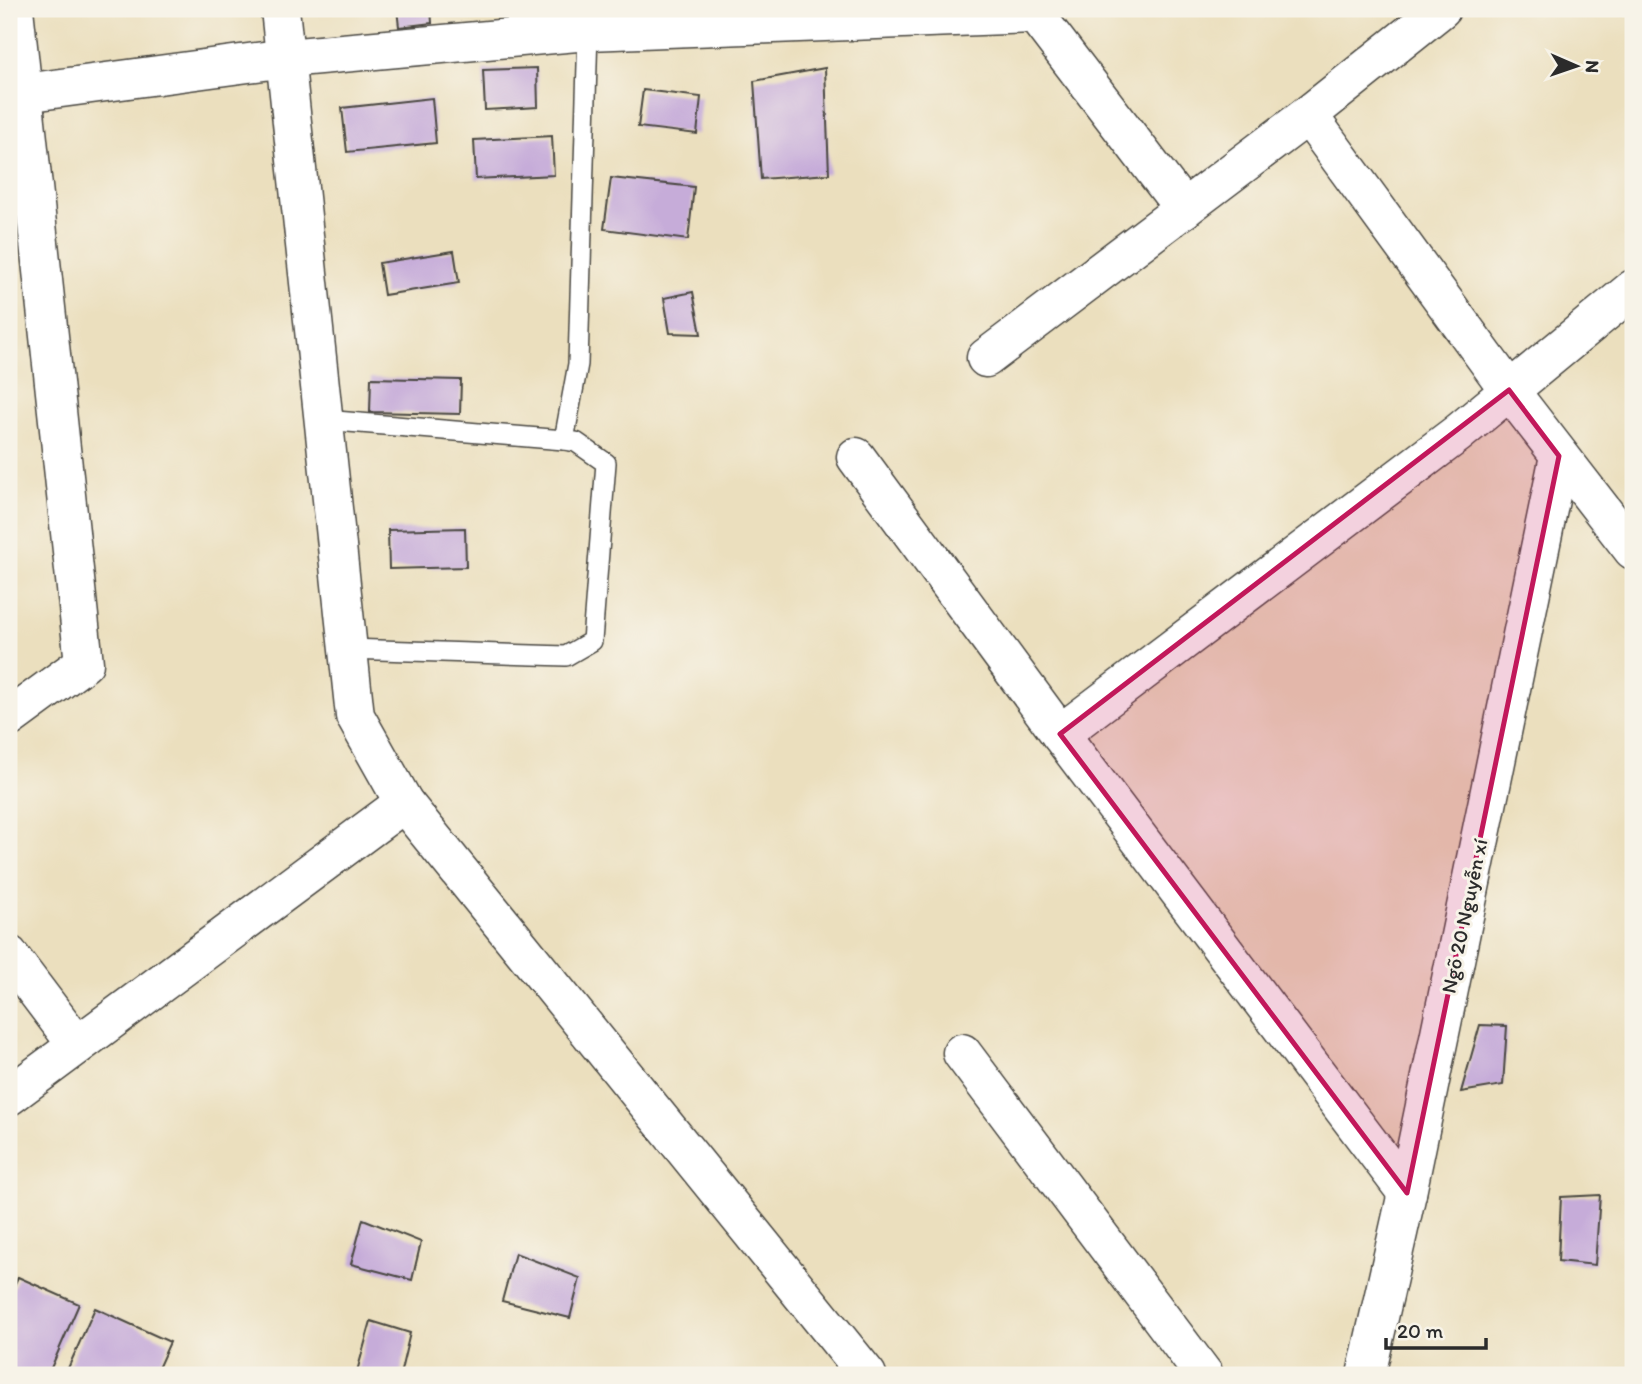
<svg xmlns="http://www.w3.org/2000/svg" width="1642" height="1384" viewBox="0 0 1642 1384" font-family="Itim,sans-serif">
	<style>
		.building { fill: #c6acd9 }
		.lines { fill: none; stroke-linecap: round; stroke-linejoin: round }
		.lane-casing { stroke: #484641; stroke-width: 22 }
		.street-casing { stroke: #484641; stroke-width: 41 }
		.lane { stroke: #fff; stroke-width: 19 }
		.street { stroke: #fff; stroke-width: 38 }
		.marked { fill: #c2185b; fill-opacity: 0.2; stroke: #c2185b; stroke-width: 5; stroke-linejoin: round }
		.labels { text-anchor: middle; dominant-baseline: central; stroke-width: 6; stroke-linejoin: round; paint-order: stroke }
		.street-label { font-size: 21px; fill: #2b2b2b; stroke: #f7f3e8 }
	</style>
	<rect width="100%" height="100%" fill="#f7f3e8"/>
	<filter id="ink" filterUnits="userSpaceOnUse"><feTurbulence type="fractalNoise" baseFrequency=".0143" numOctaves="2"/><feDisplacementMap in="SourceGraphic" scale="14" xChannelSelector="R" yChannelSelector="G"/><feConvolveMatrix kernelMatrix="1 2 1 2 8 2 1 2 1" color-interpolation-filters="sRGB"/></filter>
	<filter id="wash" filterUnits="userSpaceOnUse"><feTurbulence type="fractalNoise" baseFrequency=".00686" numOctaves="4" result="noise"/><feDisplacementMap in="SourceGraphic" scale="28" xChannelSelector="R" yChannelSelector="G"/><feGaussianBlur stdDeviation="1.57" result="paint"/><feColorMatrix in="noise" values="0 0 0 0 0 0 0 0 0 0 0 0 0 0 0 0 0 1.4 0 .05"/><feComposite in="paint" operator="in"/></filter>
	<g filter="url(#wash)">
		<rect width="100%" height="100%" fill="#ebdfbe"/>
		<g id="blocks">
			<g class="building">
				<polygon points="397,9 431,9 432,23 399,27"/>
				<polygon points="537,68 538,107 485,110 483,70"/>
				<polygon points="825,68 829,174 761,179 754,81"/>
				<polygon points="643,90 701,97 697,134 638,127"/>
				<polygon points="432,98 436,143 347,152 342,108"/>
				<polygon points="552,136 554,175 476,179 474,140"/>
				<polygon points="611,178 694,187 688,240 604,229"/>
				<polygon points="454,251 459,283 384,295 379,263"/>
				<polygon points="693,292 701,334 670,333 664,298"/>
				<polygon points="371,378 461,380 460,414 370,412"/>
				<polygon points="465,528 466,567 389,569 388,530"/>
				<polygon points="1480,1025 1507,1026 1503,1085 1461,1092"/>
				<polygon points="1600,1195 1595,1265 1558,1261 1561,1197"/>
				<polygon points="363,1219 421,1242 412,1280 351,1264"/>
				<polygon points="515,1253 580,1278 570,1318 502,1301"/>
				<polygon points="18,1277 79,1304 48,1375 9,1375 9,1297"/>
				<polygon points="95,1308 170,1342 155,1375 65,1375"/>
				<polygon points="371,1321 410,1333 400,1375 356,1375"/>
			</g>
		</g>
	</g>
	<g filter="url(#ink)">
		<use href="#blocks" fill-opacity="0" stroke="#484641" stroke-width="2"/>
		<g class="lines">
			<defs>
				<g id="lane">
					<polyline points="324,420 564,440 576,442 606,463 592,641 566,656 348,649"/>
					<polyline points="564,440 578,364 588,31"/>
				</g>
				<g id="street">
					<polyline points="280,9 355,716 404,803 867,1375"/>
					<polyline points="1035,9 1035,14 1184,209"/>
					<polyline points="1308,115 1509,390 1633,550"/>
					<polyline points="9,127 24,93 286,58 588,31 1035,14"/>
					<polyline points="986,358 1308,115 1441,9"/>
					<polyline points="856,457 1060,734 1407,1193"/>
					<polyline points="9,718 84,663 14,9"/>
					<polyline points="1060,734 1457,434 1633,289"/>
					<polyline points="9,955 77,1045"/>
					<polyline points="962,1053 1204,1375"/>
					<polyline points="9,1096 404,803"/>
					<polyline points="1366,1375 1407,1193 1559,456"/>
				</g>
			</defs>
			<use href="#lane" class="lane-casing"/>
			<use href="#street" class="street-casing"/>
			<use href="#lane" class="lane"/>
			<use href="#street" class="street"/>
		</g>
	</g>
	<path class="marked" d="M1509,390l50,66 -152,737 -347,-459z"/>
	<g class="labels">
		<g class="street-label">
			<text transform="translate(1464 916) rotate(-78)">Ngõ 20 Nguyễn xí</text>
		</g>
	</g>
	<rect width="1642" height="1384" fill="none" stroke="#f7f3e8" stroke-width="35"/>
	<g transform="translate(1576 66) rotate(92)" stroke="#f7f3e8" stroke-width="5" paint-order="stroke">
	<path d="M0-5L12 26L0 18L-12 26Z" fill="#2b2b2b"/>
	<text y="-10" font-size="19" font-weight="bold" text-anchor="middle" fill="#2b2b2b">N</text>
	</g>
	<path d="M1386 1338v10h100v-10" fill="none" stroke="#2b2b2b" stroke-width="3.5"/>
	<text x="1397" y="1338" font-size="21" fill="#2b2b2b" stroke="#f7f3e8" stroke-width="5" paint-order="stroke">20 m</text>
</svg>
